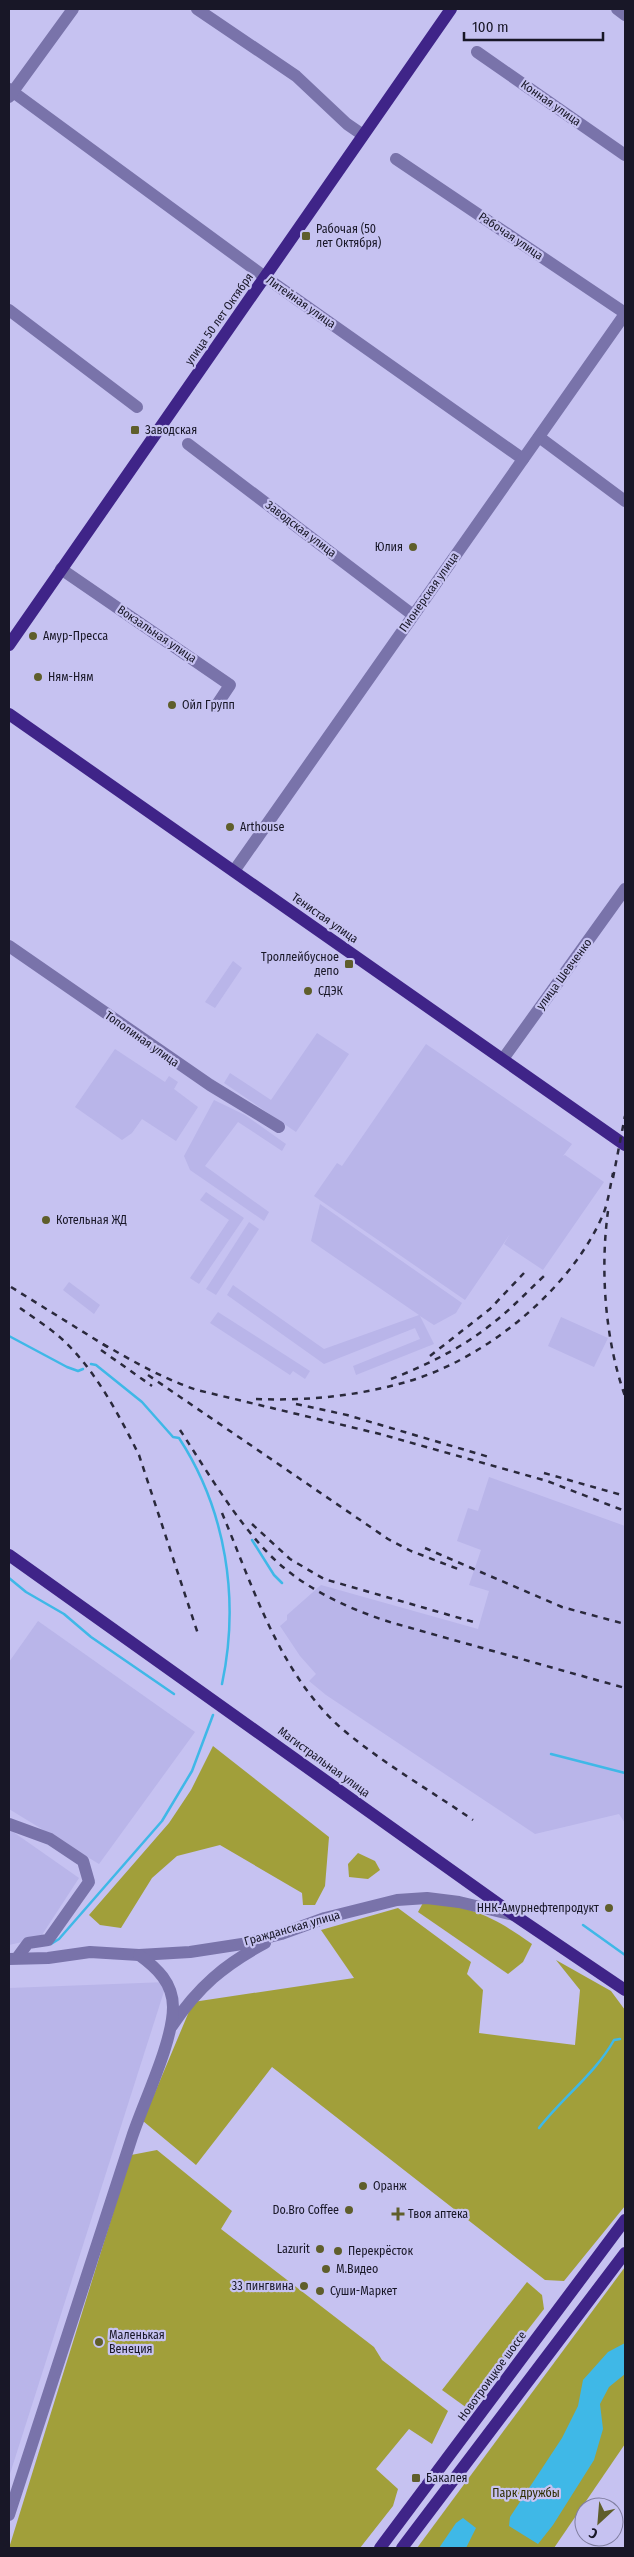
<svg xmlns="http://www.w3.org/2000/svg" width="634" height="2557" viewBox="0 0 634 2557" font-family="'Fira Sans Condensed',sans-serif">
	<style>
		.built { fill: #b9b5e9 }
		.green { fill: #a19f3a }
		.water { fill: #3fb8e7 }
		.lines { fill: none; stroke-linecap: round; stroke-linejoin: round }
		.stream { stroke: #3fb8e7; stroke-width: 2.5 }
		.minor { stroke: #7973aa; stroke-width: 12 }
		.major { stroke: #3f2488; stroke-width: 12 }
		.rail { stroke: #2a293c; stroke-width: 2.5; stroke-dasharray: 6 6; stroke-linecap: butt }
		.poi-dot { fill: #5f5e2b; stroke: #c6c2f1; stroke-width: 2 }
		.labels { text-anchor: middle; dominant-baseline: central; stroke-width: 4.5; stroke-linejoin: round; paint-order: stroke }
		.street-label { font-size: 12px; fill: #181727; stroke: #c6c2f1 }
		.poi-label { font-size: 12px; fill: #181727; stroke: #c6c2f1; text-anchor: start }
		.park-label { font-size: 12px; fill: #2e2d01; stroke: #c6c2f1 }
	</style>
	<rect width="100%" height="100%" fill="#c6c2f1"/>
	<g class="built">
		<polygon points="233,961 242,968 215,1008 205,1002"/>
		<polygon points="317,1033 349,1054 296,1132 224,1083 230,1073 271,1100"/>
		<polygon points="426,1044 572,1144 563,1156 565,1155 604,1182 543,1270 504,1244 510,1234 465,1300 314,1196 337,1163 342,1166"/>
		<polygon points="115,1049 165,1082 169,1076 178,1082 174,1089 198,1107 176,1141 142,1119 132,1133 122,1140 75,1107"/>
		<polygon points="214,1100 245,1115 286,1144 282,1151 238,1122 205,1166 269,1212 264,1221 190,1170 184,1156"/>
		<polygon points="206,1192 244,1218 199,1284 190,1278 229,1220 200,1200"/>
		<polygon points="320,1204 462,1303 456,1313 434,1325 420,1316 434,1344 356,1375 353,1366 420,1339 415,1328 324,1364 227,1295 233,1285 324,1349 419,1315 311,1241"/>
		<polygon points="249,1222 259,1229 216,1295 206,1289"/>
		<polygon points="69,1282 100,1305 94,1314 63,1290"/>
		<polygon points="218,1312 310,1371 305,1379 293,1371 290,1375 210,1323"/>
		<polygon points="561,1317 608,1338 594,1367 548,1346"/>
		<polygon points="489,1477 625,1526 625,1823 619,1814 535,1834 326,1695 309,1681 316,1674 300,1656 280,1626 287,1620 287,1615 321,1585 478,1629 489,1591 469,1585 481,1550 457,1541 468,1508 478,1511"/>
		<polygon points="38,1621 195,1732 99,1864 9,1809 9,1662"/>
		<polygon points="9,1829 79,1878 40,1938 9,1945"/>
		<polygon points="167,1982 9,2477 9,1988"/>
	</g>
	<g class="green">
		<polygon points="213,1746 329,1837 325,1886 315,1905 303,1905 302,1893 220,1845 177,1856 152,1878 121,1928 100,1925 89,1915 169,1823 191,1790"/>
		<polygon points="358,1853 375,1861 380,1870 368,1879 349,1877 348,1864"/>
		<path d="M424,1901c50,7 67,14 108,43l-9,18 -15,12 -90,-62z"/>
		<polygon points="398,1908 471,1962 467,1974 483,1990 479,2033 575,2045 580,1990 556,1960 611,1991 625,2010 625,2206 564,2281 545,2280 272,2067 196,2165 143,2121 193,2002 354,1978 321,1930"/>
		<polygon points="157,2150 232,2211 221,2229 374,2347 382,2360 448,2411 432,2444 409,2429 376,2469 398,2489 393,2506 360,2548 9,2548 131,2155"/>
		<polygon points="625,2267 625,2444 554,2548 417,2548"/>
		<polygon points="527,2282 542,2295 544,2309 467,2408 442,2390"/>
	</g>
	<g class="water">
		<polygon points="625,2343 625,2374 609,2387 600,2404 603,2429 594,2460 553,2525 538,2544 509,2526 510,2517 562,2438 578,2406 583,2380 608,2352"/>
		<polygon points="463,2518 476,2528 466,2548 439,2548 456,2523"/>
	</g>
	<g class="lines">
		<g class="stream">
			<polyline points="9,1336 67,1367 78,1371 83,1369"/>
			<path d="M91,1364l5,1 46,37 31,35 6,1c47,72 61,161 43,246"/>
			<polyline points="252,1540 274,1575 282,1583"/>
			<polyline points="9,1578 26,1592 64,1614 91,1637 174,1694"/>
			<polyline points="551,1754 625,1773"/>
			<polyline points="583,1925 625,1955"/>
			<polyline points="51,1944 59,1939 162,1821 192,1771 213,1715"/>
			<path d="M539,2128c24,-31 56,-54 75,-88l6,-1"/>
		</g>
		<g class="minor">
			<polyline points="197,9 296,76 347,124 363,135"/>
			<polyline points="617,9 625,15"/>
			<polyline points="477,52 625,155"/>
			<polyline points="9,89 265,277 523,459"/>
			<polyline points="9,97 73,9"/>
			<polyline points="396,159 625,313"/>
			<polyline points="9,310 137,407"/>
			<polyline points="539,437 625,501"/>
			<polyline points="188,444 413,615"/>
			<polyline points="61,569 230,685 216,706"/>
			<polyline points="234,871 625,314"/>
			<polyline points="9,946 210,1085 279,1127"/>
			<polyline points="503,1059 625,889"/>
			<polyline points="9,1824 50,1839 83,1861 89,1882 48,1940 28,1943 17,1958"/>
			<polyline points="9,1959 48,1958 90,1952 139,1955 190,1952 242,1944 281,1934 325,1918 397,1900 427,1898 459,1902 514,1915"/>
			<path d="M172,2026c26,-39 52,-61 93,-83"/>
			<path d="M9,2515c41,-126 82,-252 123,-378 12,-36 41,-95 41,-130 0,-24 -16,-39 -34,-52"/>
		</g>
		<g class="major">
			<polyline points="9,645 451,9"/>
			<polyline points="9,714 625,1145"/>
			<polyline points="9,1555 514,1915 625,1990"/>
			<polyline points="380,2548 625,2220"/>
			<polyline points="402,2548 625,2253"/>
		</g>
		<g class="rail">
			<polyline points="613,1178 625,1116"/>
			<path d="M608,1211c-8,59 -3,129 17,185"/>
			<polyline points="11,1287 109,1348"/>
			<path d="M20,1308c14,10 30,20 43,32 33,31 56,75 76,115l59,179"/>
			<path d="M103,1344c31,18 61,35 94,46l183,44 167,47 78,30"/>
			<polyline points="101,1350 152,1386"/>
			<polyline points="430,1356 490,1309 524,1273"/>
			<polyline points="148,1375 388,1539 411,1551 458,1569"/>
			<path d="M391,1379c36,-14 71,-31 102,-56 18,-14 34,-31 51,-47"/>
			<path d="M256,1399c51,2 101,-3 150,-17 78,-22 163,-91 196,-165 6,-13 8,-30 11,-44"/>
			<polyline points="296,1404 347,1415 489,1457"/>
			<path d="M180,1430c27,41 53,86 87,122 33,35 81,57 126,71l232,65"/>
			<polyline points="544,1473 625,1496"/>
			<path d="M222,1513c32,76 59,166 125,220 39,32 84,58 126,87"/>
			<polyline points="252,1524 290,1559 324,1579 477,1623"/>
			<polyline points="425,1548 562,1607 625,1624"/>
		</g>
	</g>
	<g class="poi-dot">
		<rect x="301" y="231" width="10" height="10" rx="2.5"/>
		<rect x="130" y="425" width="10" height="10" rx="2.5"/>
		<circle cx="413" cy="547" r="5"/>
		<circle cx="33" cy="636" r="5"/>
		<circle cx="38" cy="677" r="5"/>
		<circle cx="172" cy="705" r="5"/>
		<circle cx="230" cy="827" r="5"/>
		<rect x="344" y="959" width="10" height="10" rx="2.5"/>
		<circle cx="308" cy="991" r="5"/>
		<circle cx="46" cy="1220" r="5"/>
		<circle cx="609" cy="1908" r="5"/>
		<circle cx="363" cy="2186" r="5"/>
		<circle cx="349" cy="2210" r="5"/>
		<path d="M395.5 2206.5h5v5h5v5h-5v5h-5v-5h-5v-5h5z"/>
		<circle cx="320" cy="2249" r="5"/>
		<circle cx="338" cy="2251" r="5"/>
		<circle cx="326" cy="2269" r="5"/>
		<circle cx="304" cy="2286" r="5"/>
		<circle cx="320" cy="2291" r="5"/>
		<circle cx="99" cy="2342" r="5"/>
		<rect x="411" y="2473" width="10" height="10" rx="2.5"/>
	</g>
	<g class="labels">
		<g class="street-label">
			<text transform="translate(551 103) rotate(35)">Конная улица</text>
			<text transform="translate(511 236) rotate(34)">Рабочая улица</text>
			<text transform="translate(301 302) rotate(35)">Литейная улица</text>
			<text transform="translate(219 319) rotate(-55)">улица 50 лет Октября</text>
			<text transform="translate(301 529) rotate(37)">Заводская улица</text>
			<text transform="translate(429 592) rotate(-55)">Пионерская улица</text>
			<text transform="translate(157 634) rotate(34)">Вокзальная улица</text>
			<text transform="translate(325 918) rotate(35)">Тенистая улица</text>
			<text transform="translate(564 974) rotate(-54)">улица Шевченко</text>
			<text transform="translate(142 1039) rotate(35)">Тополиная улица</text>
			<text transform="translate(324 1762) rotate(36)">Магистральная улица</text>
			<text transform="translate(292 1928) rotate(-16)">Гражданская улица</text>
			<text transform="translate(492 2376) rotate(-54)">Новотроицкое шоссе</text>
		</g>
		<g class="poi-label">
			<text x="316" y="229">Рабочая (50<tspan x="316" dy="14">лет Октября)</tspan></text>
			<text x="145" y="430">Заводская</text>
			<text x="403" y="547" text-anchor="end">Юлия</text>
			<text x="43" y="636">Амур-Пресса</text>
			<text x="48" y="677">Ням-Ням</text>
			<text x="182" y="705">Ойл Групп</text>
			<text x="240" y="827">Arthouse</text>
			<text x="339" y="957" text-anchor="end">Троллейбусное<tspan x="339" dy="14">депо</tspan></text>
			<text x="318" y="991">СДЭК</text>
			<text x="56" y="1220">Котельная ЖД</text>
			<text x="599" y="1908" text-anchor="end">ННК-Амурнефтепродукт</text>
			<text x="373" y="2186">Оранж</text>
			<text x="339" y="2210" text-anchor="end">Do.Bro Coffee</text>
			<text x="408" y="2214">Твоя аптека</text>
			<text x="310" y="2249" text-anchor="end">Lazurit</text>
			<text x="348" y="2251">Перекрёсток</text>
			<text x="336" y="2269">М.Видео</text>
			<text x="294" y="2286" text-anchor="end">33 пингвина</text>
			<text x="330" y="2291">Суши-Маркет</text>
			<text x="109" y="2335">Маленькая<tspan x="109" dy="14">Венеция</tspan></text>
			<text x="426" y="2478">Бакалея</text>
		</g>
		<g class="park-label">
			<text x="526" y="2493">Парк дружбы</text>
		</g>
	</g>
	<rect width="634" height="2557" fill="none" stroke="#181727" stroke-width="20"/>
	<g transform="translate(599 2522) rotate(206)"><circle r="24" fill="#c6c2f1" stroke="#807ea0"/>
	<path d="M0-4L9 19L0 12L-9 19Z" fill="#5f5e2b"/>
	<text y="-8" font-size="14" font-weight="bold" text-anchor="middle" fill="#181727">С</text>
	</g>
	<path d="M464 32v8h139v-8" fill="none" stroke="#181727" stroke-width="2.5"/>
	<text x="472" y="32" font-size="15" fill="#181727" stroke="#c6c2f1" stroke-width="4" paint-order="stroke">100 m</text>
</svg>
